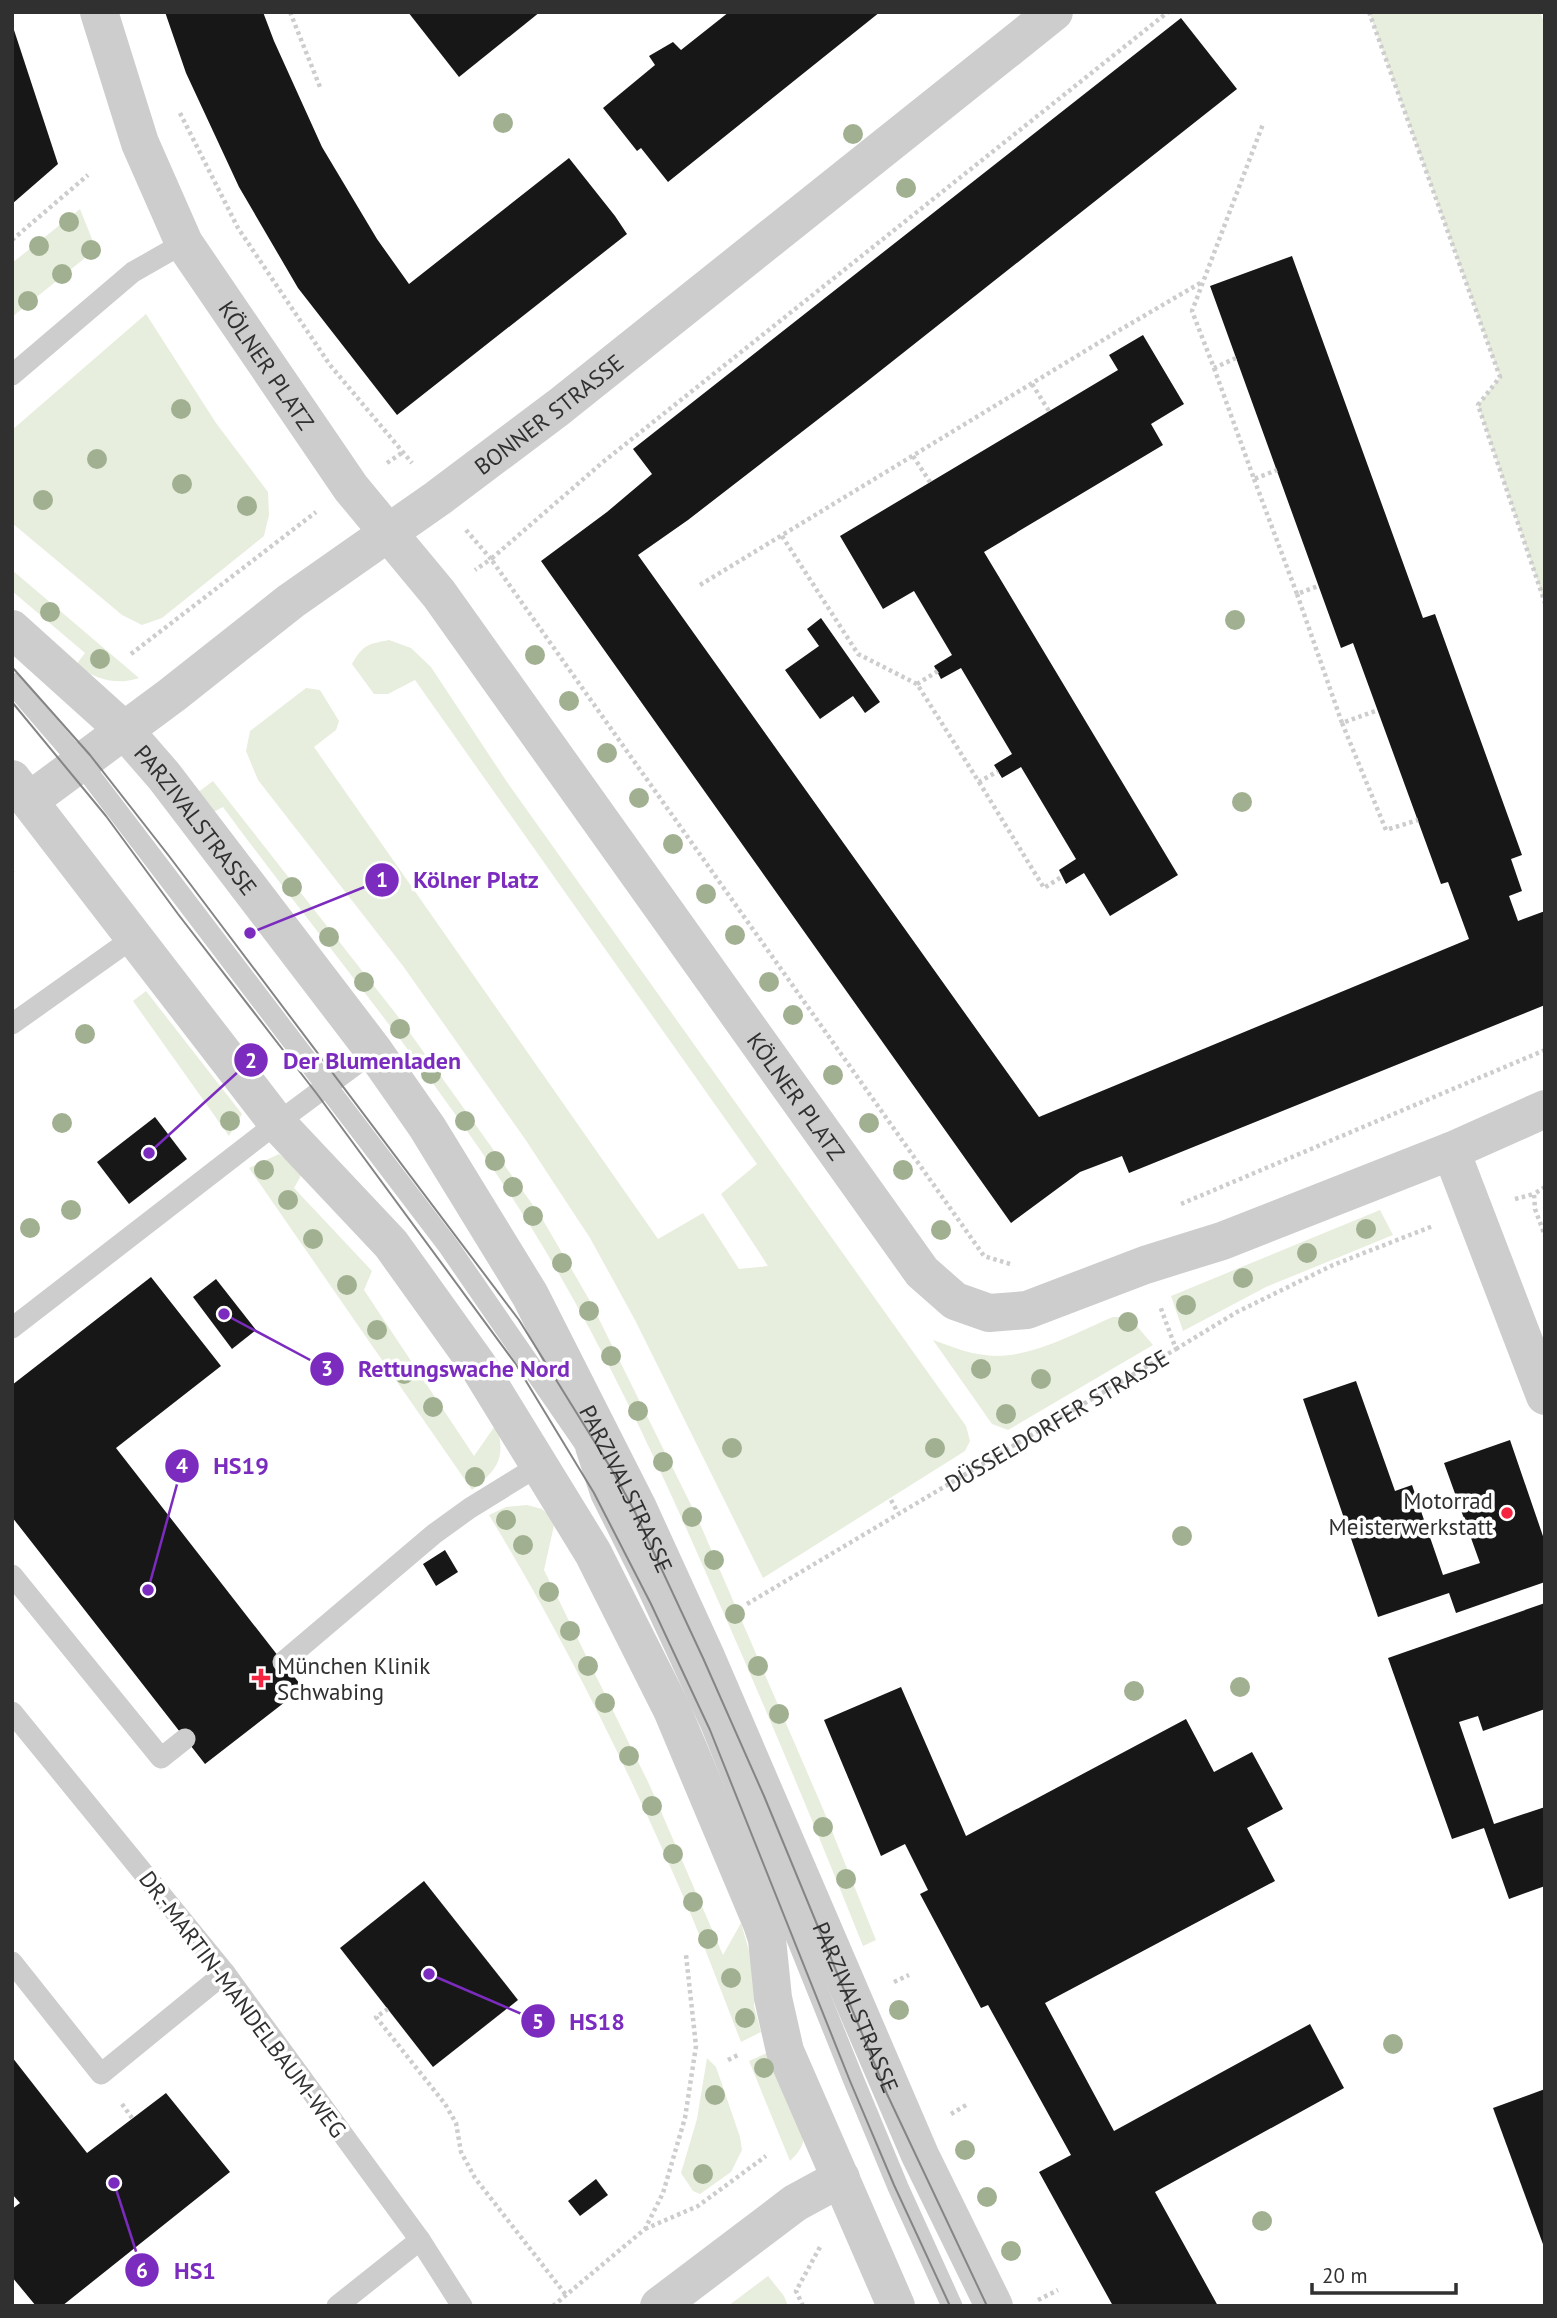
<svg xmlns="http://www.w3.org/2000/svg" width="1557" height="2318" viewBox="0 0 1557 2318" font-family="'PT Sans',sans-serif">
	<style>
		.green { fill: #e7eedd }
		.building { fill: #171717 }
		.lines { fill: none; stroke-linecap: round; stroke-linejoin: round }
		.path { stroke: #cdcdcd; stroke-width: 4.5; stroke-dasharray: 3.5 3.5; stroke-linecap: butt }
		.lane { stroke: #cdcdcd; stroke-width: 21 }
		.street { stroke: #cdcdcd; stroke-width: 38 }
		.tram { stroke: #858585; stroke-width: 2 }
		.tree { fill: #a2b092 }
		.poi-dot { fill: #f52441; stroke: #fff; stroke-width: 2.5 }
		.labels { text-anchor: middle; dominant-baseline: central; stroke-width: 7; stroke-linejoin: round; paint-order: stroke }
		.street-label { font-size: 23px; fill: #303030; stroke: #fff }
		.poi-label { font-size: 23px; fill: #303030; stroke: #fff; text-anchor: end }
		.leader { fill: none; stroke: #7b2cbf; stroke-width: 2.5 }
		.callout-dot { fill: #7b2cbf; stroke: #fff; stroke-width: 2.5 }
		.mark-label { font-size: 21px; text-anchor: middle; font-weight: bold; fill: #fff }
		.callout-label { font-size: 24px; text-anchor: middle; font-weight: bold; fill: #7b2cbf; stroke: #fff; stroke-width: 7; stroke-linejoin: round; paint-order: stroke }
	</style>
	<rect width="100%" height="100%" fill="#fff"/>
	<g class="green">
		<polygon points="1369,12 1540,12 1545,25 1545,603 1478,405 1500,377"/>
		<polygon points="80,209 96,249 12,317 12,263"/>
		<polygon points="146,314 216,423 268,492 269,515 264,536 162,618 142,625 122,615 12,523 12,430"/>
		<path d="M12,570l127,108c-24,8 -43,1 -63,-13l9,-12 -73,-62z"/>
		<path d="M389,640l22,8 20,19 76,115 459,644 4,15 -5,10 -202,127 -128,-258 -45,-82 -65,-99 -122,-173 -145,-186 -12,-29 4,-20 56,-43 14,2 19,31 -3,9 -22,17 344,492 45,-26 36,56 29,-3 -47,-72 36,-30 -342,-484 -27,14h-14l-22,-30c11,-20 17,-20 37,-24z"/>
		<path d="M213,781l187,238 140,196 50,86 107,216 126,292 53,131 -13,6c-46,-115 -93,-228 -143,-341 -50,-115 -102,-230 -165,-338 -96,-164 -220,-308 -332,-460l-15,8 -15,-19z"/>
		<polygon points="146,991 242,1114 229,1136 133,1001"/>
		<path d="M279,1154l24,18 -9,16 78,83 -8,19 110,166 23,-33c8,36 3,44 -25,67l-223,-322z"/>
		<polygon points="1380,1210 1393,1235 1266,1287 1183,1331 1171,1296"/>
		<path d="M1113,1317h16l24,28 -145,85 -16,-6 -59,-84c17,6 33,13 52,15 41,6 90,-22 128,-38z"/>
		<path d="M527,1505l15,4 13,12 -11,49 106,216 73,169 18,-32 13,45v38l7,26 -20,10c-20,-51 -39,-103 -61,-153 -56,-129 -118,-254 -191,-374l17,-8z"/>
		<path d="M769,2052c7,17 36,75 34,90 -2,8 -8,14 -13,19l-41,-100z"/>
		<polygon points="707,2058 716,2067 740,2137 742,2150 731,2172 700,2194 693,2191 681,2173 697,2119"/>
		<polygon points="768,2276 784,2296 788,2306 728,2306"/>
	</g>
	<g class="building">
		<polygon points="165,12 263,12 274,41 322,147 377,239 409,284 569,158 615,216 627,234 397,415 298,288 239,187 186,73"/>
		<polygon points="408,12 540,12 459,77"/>
		<polygon points="729,12 880,12 668,182 641,148 637,151 603,108 655,65 649,56 673,42 681,50"/>
		<polygon points="1181,18 1237,89 865,383 688,520 638,555 1039,1117 1469,939 1448,882 1441,884 1353,643 1341,648 1210,286 1292,256 1423,618 1435,614 1522,855 1511,859 1522,891 1509,896 1518,921 1545,911 1545,1005 1129,1173 1122,1156 1080,1172 1011,1223 541,561 607,512 652,474 633,449"/>
		<polygon points="13,27 58,164 12,204 12,28"/>
		<polygon points="1143,335 1184,404 1151,424 1163,445 984,552 1178,875 1110,916 1084,873 1066,884 1059,870 1076,859 1021,767 1002,778 994,765 1012,754 961,668 941,679 934,666 952,655 914,591 883,609 840,536 1118,370 1109,355"/>
		<polygon points="821,618 880,702 865,713 853,696 820,719 785,670 819,646 807,629"/>
		<polygon points="155,1117 187,1159 129,1204 97,1162"/>
		<polygon points="151,1277 221,1366 116,1448 303,1688 205,1764 12,1517 12,1385"/>
		<polygon points="216,1279 256,1330 232,1349 193,1297"/>
		<polygon points="1356,1381 1395,1491 1412,1485 1443,1575 1480,1563 1444,1463 1510,1440 1545,1542 1545,1582 1456,1613 1449,1593 1378,1617 1303,1399"/>
		<polygon points="445,1550 458,1572 436,1586 423,1564"/>
		<polygon points="1545,1603 1545,1709 1483,1731 1478,1716 1459,1722 1494,1824 1545,1807 1545,1886 1509,1899 1484,1828 1452,1839 1388,1658"/>
		<polygon points="901,1687 966,1836 1186,1719 1214,1772 1252,1752 1283,1809 1247,1828 1275,1881 1045,2003 1114,2131 1310,2024 1344,2088 1155,2192 1218,2306 1113,2306 1039,2172 1071,2155 988,2005 981,2008 920,1894 928,1890 905,1844 881,1856 824,1720"/>
		<polygon points="424,1881 518,2000 433,2067 340,1948"/>
		<polygon points="12,2057 87,2153 166,2093 230,2172 62,2306 36,2306 12,2277 12,2209 20,2203 12,2194"/>
		<polygon points="1545,2089 1545,2247 1544,2247 1493,2108"/>
		<polygon points="596,2179 608,2195 580,2216 568,2201"/>
	</g>
	<g class="lines">
		<g class="path">
			<polyline points="290,12 320,87"/>
			<polyline points="1369,12 1500,377 1478,405 1545,603"/>
			<polyline points="180,113 238,228 330,365 412,463"/>
			<polyline points="12,240 88,175"/>
			<polyline points="1236,358 1214,368 1192,311 1263,124"/>
			<polyline points="1214,368 1254,479 1277,470"/>
			<polyline points="1032,384 1049,411"/>
			<polyline points="913,456 930,482"/>
			<polyline points="387,463 403,452"/>
			<polyline points="1254,479 1297,594 1318,586"/>
			<polyline points="466,530 491,559 475,570"/>
			<polyline points="782,536 858,654 917,684 979,782 998,771"/>
			<polyline points="700,585 1118,331 1202,282"/>
			<polyline points="1297,594 1342,723 1378,710"/>
			<polyline points="131,654 316,512"/>
			<polyline points="917,684 938,671"/>
			<polyline points="1342,723 1386,830 1418,820"/>
			<polyline points="979,782 1044,888 1063,876"/>
			<polyline points="12,871 13,870"/>
			<polyline points="1545,1187 1534,1194 1535,1209 1545,1236"/>
			<polyline points="1515,1199 1534,1194"/>
			<polyline points="1181,1204 1545,1050"/>
			<polyline points="1010,1264 984,1256 491,559 603,462 1168,12"/>
			<polyline points="1176,1349 1237,1312 1333,1265 1433,1226"/>
			<polyline points="891,1500 898,1513"/>
			<path id="s1" d="M747,1604l429,-255 -16,-43"/>
			<polyline points="894,1982 909,1975"/>
			<polyline points="388,2009 376,2017 445,2104 456,2123 461,2152 475,2178 566,2295"/>
			<polyline points="728,2060 740,2054"/>
			<polyline points="122,2104 132,2118"/>
			<polyline points="951,2114 968,2104"/>
			<polyline points="645,2229 698,2206 766,2156"/>
			<polyline points="1038,2300 1058,2290"/>
			<polyline points="553,2306 645,2229 663,2193 685,2118 696,2046 686,1955"/>
			<polyline points="803,2306 796,2291 820,2247"/>
		</g>
		<g class="lane">
			<polyline points="12,375 133,272 184,243"/>
			<polyline points="12,683 80,762 449,1247 584,1443 599,1460"/>
			<polyline points="12,1024 133,938"/>
			<polyline points="12,1328 277,1123 374,1051"/>
			<polyline points="586,1449 601,1495 645,1583 711,1725 854,2081 898,2187 952,2306"/>
			<polyline points="12,1575 161,1758 185,1739"/>
			<polyline points="283,1662 434,1534 470,1508 538,1466"/>
			<polyline points="12,1712 225,1973 420,2240 462,2306"/>
			<polyline points="12,1962 101,2074 225,1973"/>
			<polyline points="337,2306 420,2240"/>
		</g>
		<g class="street">
			<path id="s2" d="M99,12l41,131 44,100 167,245 88,106 483,678 33,29 34,12 38,-3 118,-45 77,-24 229,-90 94,-42"/>
			<path id="s3" d="M12,629l112,101 40,46 210,275 53,76 103,168 107,211 69,151 214,498 74,151"/>
			<polyline points="12,779 277,1123 391,1244 477,1364 593,1553 672,1710 762,1924 767,1939 773,1998 785,2051 896,2306"/>
			<path id="s4" d="M29,801l143,-106 119,-94 147,-103 121,-91 495,-395"/>
			<polyline points="1451,1151 1545,1396"/>
			<polyline points="659,2306 795,2203 841,2178"/>
		</g>
		<g class="tram">
			<polyline points="12,667 90,755 169,856 519,1320 612,1470 634,1510 703,1658 764,1796 887,2094 987,2306"/>
			<polyline points="12,702 106,816 178,914 317,1094 515,1363 594,1493 651,1604 710,1730 850,2081 894,2185 950,2306"/>
		</g>
	</g>
	<g class="tree">
		<circle cx="503" cy="123" r="10"/>
		<circle cx="853" cy="134" r="10"/>
		<circle cx="906" cy="188" r="10"/>
		<circle cx="69" cy="222" r="10"/>
		<circle cx="39" cy="246" r="10"/>
		<circle cx="91" cy="250" r="10"/>
		<circle cx="62" cy="274" r="10"/>
		<circle cx="28" cy="301" r="10"/>
		<circle cx="181" cy="409" r="10"/>
		<circle cx="97" cy="459" r="10"/>
		<circle cx="182" cy="484" r="10"/>
		<circle cx="43" cy="500" r="10"/>
		<circle cx="247" cy="506" r="10"/>
		<circle cx="50" cy="612" r="10"/>
		<circle cx="1235" cy="620" r="10"/>
		<circle cx="535" cy="655" r="10"/>
		<circle cx="100" cy="659" r="10"/>
		<circle cx="569" cy="701" r="10"/>
		<circle cx="607" cy="753" r="10"/>
		<circle cx="639" cy="798" r="10"/>
		<circle cx="1242" cy="802" r="10"/>
		<circle cx="673" cy="844" r="10"/>
		<circle cx="292" cy="887" r="10"/>
		<circle cx="706" cy="894" r="10"/>
		<circle cx="735" cy="935" r="10"/>
		<circle cx="329" cy="937" r="10"/>
		<circle cx="364" cy="982" r="10"/>
		<circle cx="769" cy="982" r="10"/>
		<circle cx="793" cy="1015" r="10"/>
		<circle cx="400" cy="1029" r="10"/>
		<circle cx="85" cy="1034" r="10"/>
		<circle cx="431" cy="1074" r="10"/>
		<circle cx="833" cy="1075" r="10"/>
		<circle cx="230" cy="1121" r="10"/>
		<circle cx="465" cy="1121" r="10"/>
		<circle cx="62" cy="1123" r="10"/>
		<circle cx="869" cy="1123" r="10"/>
		<circle cx="495" cy="1161" r="10"/>
		<circle cx="264" cy="1170" r="10"/>
		<circle cx="903" cy="1170" r="10"/>
		<circle cx="513" cy="1187" r="10"/>
		<circle cx="288" cy="1200" r="10"/>
		<circle cx="71" cy="1210" r="10"/>
		<circle cx="533" cy="1216" r="10"/>
		<circle cx="30" cy="1228" r="10"/>
		<circle cx="1366" cy="1229" r="10"/>
		<circle cx="941" cy="1230" r="10"/>
		<circle cx="313" cy="1239" r="10"/>
		<circle cx="1307" cy="1253" r="10"/>
		<circle cx="562" cy="1263" r="10"/>
		<circle cx="1243" cy="1278" r="10"/>
		<circle cx="347" cy="1285" r="10"/>
		<circle cx="1186" cy="1305" r="10"/>
		<circle cx="589" cy="1311" r="10"/>
		<circle cx="1128" cy="1322" r="10"/>
		<circle cx="377" cy="1330" r="10"/>
		<circle cx="611" cy="1356" r="10"/>
		<circle cx="981" cy="1369" r="10"/>
		<circle cx="404" cy="1374" r="10"/>
		<circle cx="1041" cy="1379" r="10"/>
		<circle cx="433" cy="1407" r="10"/>
		<circle cx="638" cy="1411" r="10"/>
		<circle cx="1006" cy="1414" r="10"/>
		<circle cx="732" cy="1448" r="10"/>
		<circle cx="935" cy="1448" r="10"/>
		<circle cx="663" cy="1462" r="10"/>
		<circle cx="475" cy="1477" r="10"/>
		<circle cx="692" cy="1517" r="10"/>
		<circle cx="506" cy="1520" r="10"/>
		<circle cx="1182" cy="1536" r="10"/>
		<circle cx="523" cy="1545" r="10"/>
		<circle cx="714" cy="1560" r="10"/>
		<circle cx="549" cy="1592" r="10"/>
		<circle cx="735" cy="1614" r="10"/>
		<circle cx="570" cy="1631" r="10"/>
		<circle cx="588" cy="1666" r="10"/>
		<circle cx="758" cy="1666" r="10"/>
		<circle cx="1240" cy="1687" r="10"/>
		<circle cx="1134" cy="1691" r="10"/>
		<circle cx="605" cy="1703" r="10"/>
		<circle cx="779" cy="1714" r="10"/>
		<circle cx="629" cy="1756" r="10"/>
		<circle cx="652" cy="1806" r="10"/>
		<circle cx="823" cy="1827" r="10"/>
		<circle cx="673" cy="1854" r="10"/>
		<circle cx="846" cy="1879" r="10"/>
		<circle cx="693" cy="1902" r="10"/>
		<circle cx="708" cy="1939" r="10"/>
		<circle cx="731" cy="1978" r="10"/>
		<circle cx="899" cy="2010" r="10"/>
		<circle cx="745" cy="2018" r="10"/>
		<circle cx="1393" cy="2044" r="10"/>
		<circle cx="764" cy="2068" r="10"/>
		<circle cx="715" cy="2095" r="10"/>
		<circle cx="965" cy="2150" r="10"/>
		<circle cx="703" cy="2174" r="10"/>
		<circle cx="987" cy="2197" r="10"/>
		<circle cx="1262" cy="2221" r="10"/>
		<circle cx="1011" cy="2251" r="10"/>
	</g>
	<g class="poi-dot">
		<circle cx="1507" cy="1513" r="7"/>
		<path d="M257.5 1667.5h7v7h7v7h-7v7h-7v-7h-7v-7h7z"/>
	</g>
	<g class="labels">
		<g class="street-label">
			<text stroke="none"><textPath href="#s2" startOffset="394">KÖLNER PLATZ</textPath></text>
			<text stroke="none"><textPath href="#s4" startOffset="648">BONNER STRASSE</textPath></text>
			<text stroke="none"><textPath href="#s3" startOffset="266">PARZIVALSTRASSE</textPath></text>
			<text stroke="none"><textPath href="#s2" startOffset="1297">KÖLNER PLATZ</textPath></text>
			<text stroke="none"><textPath href="#s1" startOffset="360">DÜSSELDORFER STRASSE</textPath></text>
			<text stroke="none"><textPath href="#s3" startOffset="1064">PARZIVALSTRASSE</textPath></text>
			<text transform="translate(243 2004) rotate(53)">DR.-MARTIN-MANDELBAUM-WEG</text>
			<text stroke="none"><textPath href="#s3" startOffset="1631">PARZIVALSTRASSE</textPath></text>
		</g>
		<g class="poi-label">
			<text x="1493" y="1500">Motorrad<tspan x="1493" dy="26">Meisterwerkstatt</tspan></text>
			<text x="277" y="1665" text-anchor="start">München Klinik<tspan x="277" dy="26">Schwabing</tspan></text>
		</g>
	</g>
	<path class="leader" d="M250 933L382 880M149 1153L251 1060M224 1314L327 1369M148 1590L182 1466M429 1974L538 2021M114 2183L142 2270"/>
	<g class="callout-dot">
		<circle cx="250" cy="933" r="7"/>
		<circle cx="149" cy="1153" r="7"/>
		<circle cx="224" cy="1314" r="7"/>
		<circle cx="148" cy="1590" r="7"/>
		<circle cx="429" cy="1974" r="7"/>
		<circle cx="114" cy="2183" r="7"/>
		<circle cx="382" cy="880" r="18"/>
		<circle cx="251" cy="1060" r="18"/>
		<circle cx="327" cy="1369" r="18"/>
		<circle cx="182" cy="1466" r="18"/>
		<circle cx="538" cy="2021" r="18"/>
		<circle cx="142" cy="2270" r="18"/>
	</g>
	<g class="mark-label">
		<text x="382" y="887">1</text>
		<text x="251" y="1068">2</text>
		<text x="327" y="1376">3</text>
		<text x="182" y="1473">4</text>
		<text x="538" y="2029">5</text>
		<text x="142" y="2278">6</text>
	</g>
	<g class="callout-label">
		<text x="476" y="888">Kölner Platz</text>
		<text x="372" y="1069">Der Blumenladen</text>
		<text x="464" y="1377">Rettungswache Nord</text>
		<text x="241" y="1474">HS19</text>
		<text x="597" y="2030">HS18</text>
		<text x="195" y="2279">HS1</text>
	</g>
	<rect width="1557" height="2318" fill="none" stroke="#303030" stroke-width="28"/>
	<path d="M1312 2283v10h144v-10" fill="none" stroke="#303030" stroke-width="3.5"/>
	<text x="1322" y="2283" font-size="21" fill="#303030" stroke="#ffffff" stroke-width="5" paint-order="stroke">20 m</text>
</svg>
